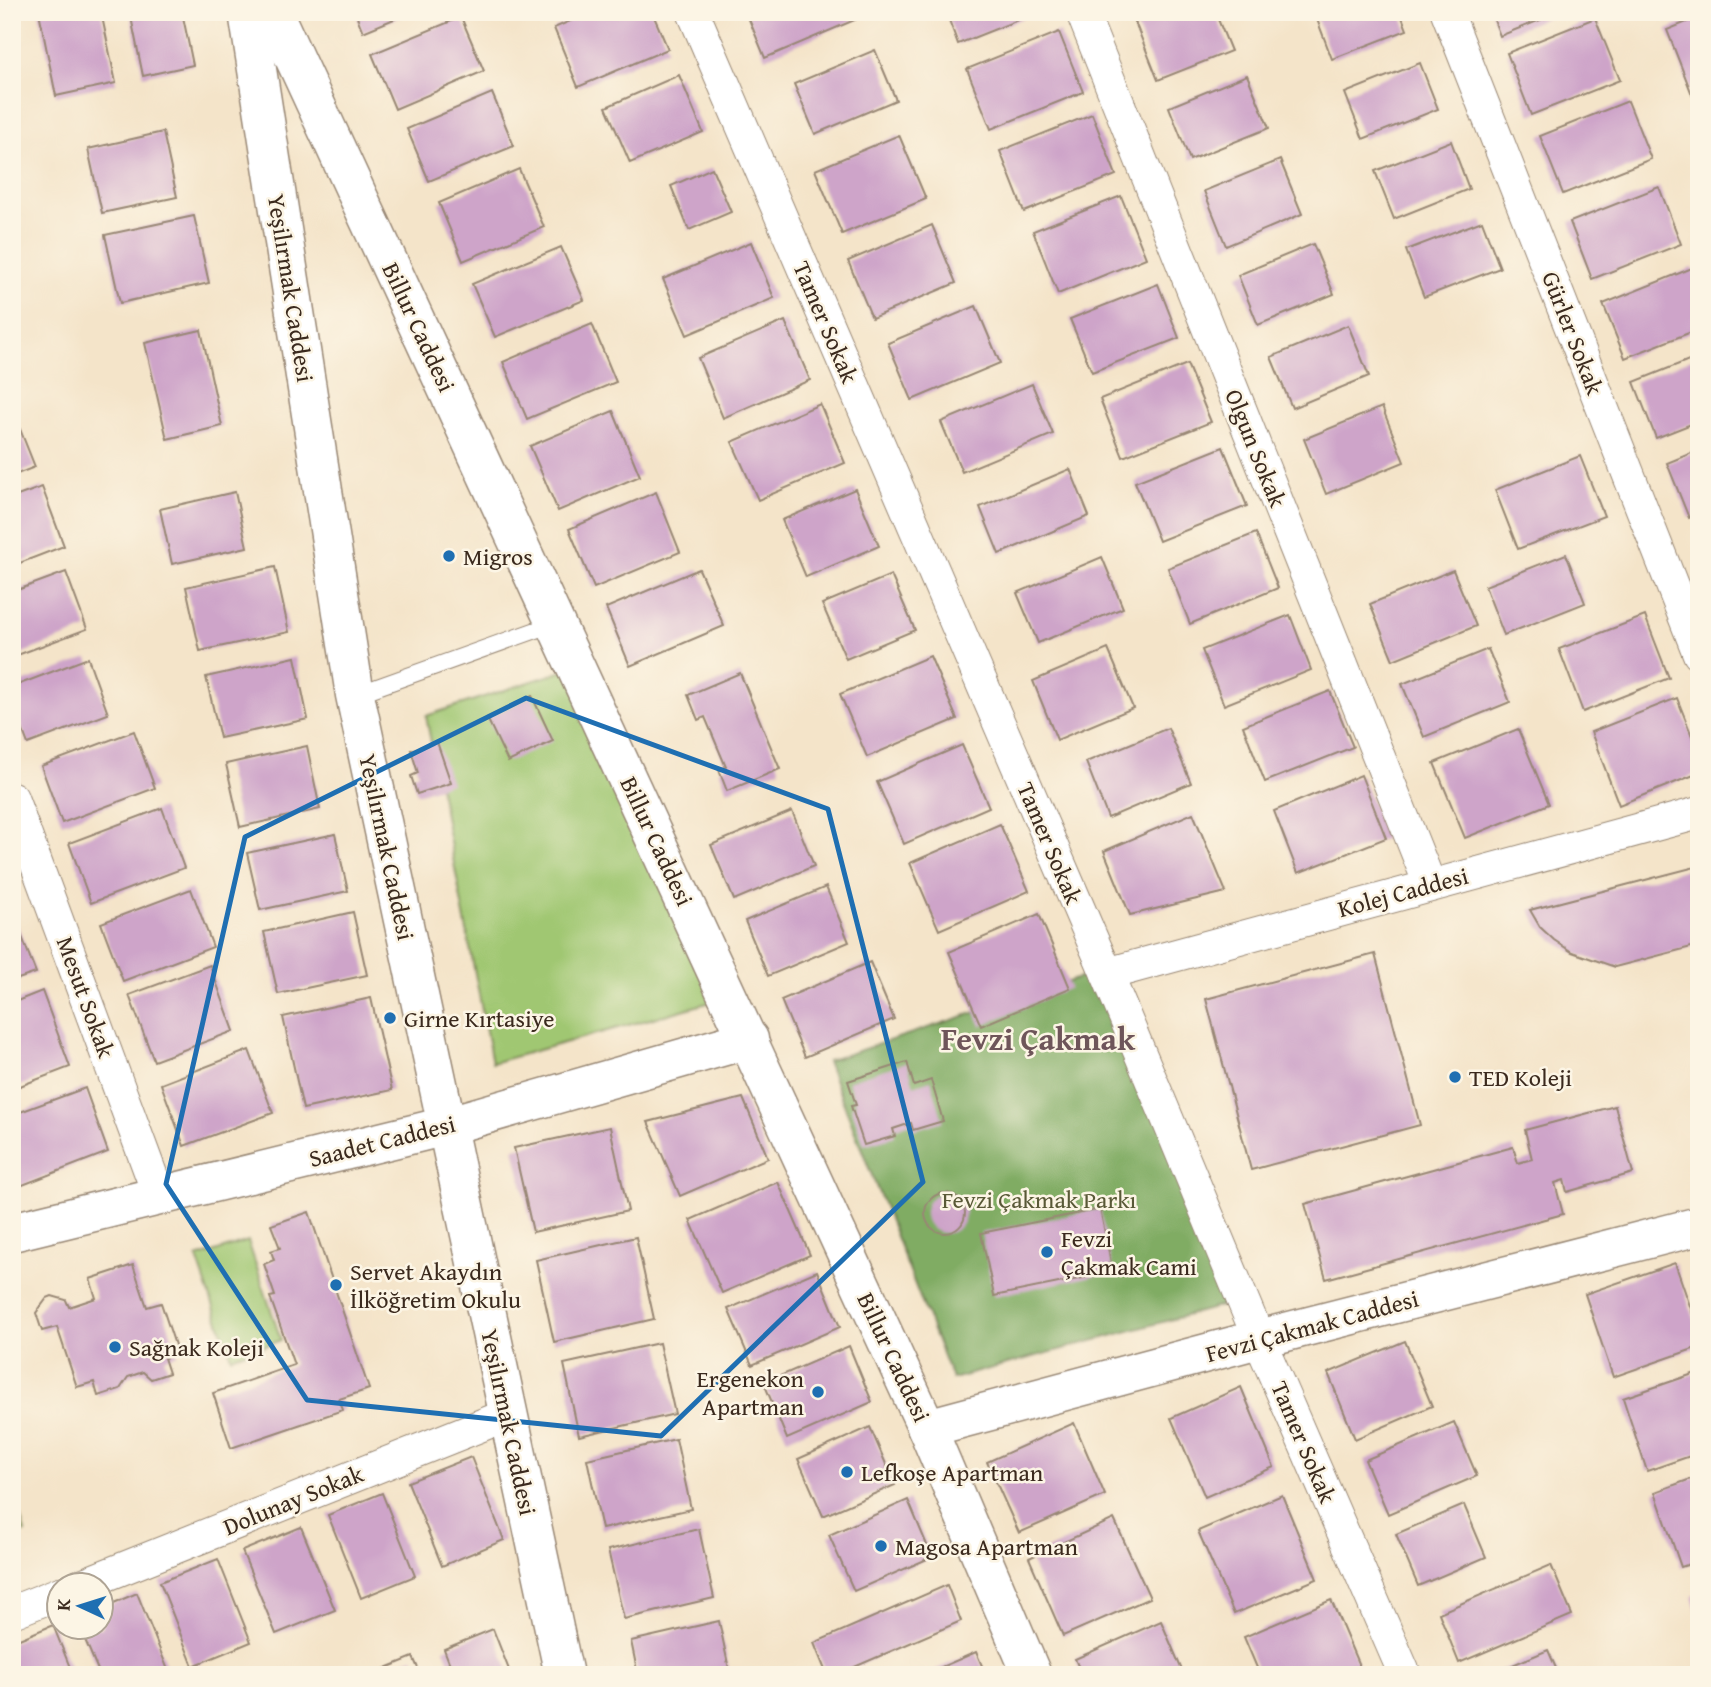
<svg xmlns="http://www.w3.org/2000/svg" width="1711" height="1687" viewBox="0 0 1711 1687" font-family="'Gentium Book Plus',serif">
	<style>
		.green { fill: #a0c772; stroke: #6e7848; stroke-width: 2 }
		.forest { fill: #80ac64; stroke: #5e6b41; stroke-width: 2 }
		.building { fill: #cea4c9 }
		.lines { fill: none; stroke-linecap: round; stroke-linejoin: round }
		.service-casing { stroke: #988774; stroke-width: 18 }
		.minor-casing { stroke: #988774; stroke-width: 34 }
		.tertiary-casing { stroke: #988774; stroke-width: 41 }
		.service { stroke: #fff; stroke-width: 16 }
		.minor { stroke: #fff; stroke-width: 32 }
		.tertiary { stroke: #fff; stroke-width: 38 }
		.marked { fill: none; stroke: #1f6fb2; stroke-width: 5; stroke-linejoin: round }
		.poi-dot { fill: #1f6fb2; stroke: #fcf5e5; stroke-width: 2.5 }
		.labels { text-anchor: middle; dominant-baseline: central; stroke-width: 5; stroke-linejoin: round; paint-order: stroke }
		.street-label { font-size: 24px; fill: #3b2a1e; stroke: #fcf5e5 }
		.poi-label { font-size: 24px; fill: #3b2a1e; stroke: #fcf5e5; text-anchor: start }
		.park-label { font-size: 24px; fill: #595937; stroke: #fcf5e5 }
		.district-label { font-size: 32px; font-weight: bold; fill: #6e555a; stroke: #fcf5e5 }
	</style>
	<rect width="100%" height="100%" fill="#fcf5e5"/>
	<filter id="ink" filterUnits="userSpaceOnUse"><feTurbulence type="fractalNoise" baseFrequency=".0143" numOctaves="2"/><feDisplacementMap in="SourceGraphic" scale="14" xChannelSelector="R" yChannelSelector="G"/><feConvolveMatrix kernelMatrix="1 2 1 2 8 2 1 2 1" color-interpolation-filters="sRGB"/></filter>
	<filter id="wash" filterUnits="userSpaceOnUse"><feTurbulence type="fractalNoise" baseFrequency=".00686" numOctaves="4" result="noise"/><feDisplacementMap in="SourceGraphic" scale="28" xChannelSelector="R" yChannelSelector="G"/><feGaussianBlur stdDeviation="1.57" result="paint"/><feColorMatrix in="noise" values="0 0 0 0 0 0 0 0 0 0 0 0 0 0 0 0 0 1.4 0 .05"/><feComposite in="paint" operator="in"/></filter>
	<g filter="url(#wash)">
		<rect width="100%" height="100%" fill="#f4e4c9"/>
		<g class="green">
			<polygon points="581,665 729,997 492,1063 426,716"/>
			<polygon points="248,1241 281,1340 231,1357 197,1258"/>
			<polygon points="12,1493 25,1532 12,1538"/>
		</g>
		<polygon class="forest" points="1104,970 1240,1301 952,1379 827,1061"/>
		<g id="blocks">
			<g class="building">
				<polygon points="39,12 101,12 116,83 56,96"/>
				<polygon points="130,12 182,12 193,65 143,76"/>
				<polygon points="355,12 411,12 363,32"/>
				<polygon points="591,12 652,12 668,49 578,87 554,28"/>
				<polygon points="746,12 854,12 857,19 765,58"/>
				<polygon points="946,12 1038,12 958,44"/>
				<polygon points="1160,12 1215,12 1231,51 1158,80 1135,22"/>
				<polygon points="1320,12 1400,12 1407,30 1332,59 1315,14"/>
				<polygon points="1491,12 1560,12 1500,36"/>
				<polygon points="461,17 484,71 395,109 372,54"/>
				<polygon points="1699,17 1699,100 1695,102 1667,30"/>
				<polygon points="1595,18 1620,80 1531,115 1507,53"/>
				<polygon points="1059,32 1083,92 991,129 967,69"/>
				<polygon points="875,50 896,100 815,134 794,84"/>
				<polygon points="1420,63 1438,109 1363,139 1345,93"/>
				<polygon points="679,75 703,132 630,163 606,107"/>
				<polygon points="1247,75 1269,128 1190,160 1169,107"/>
				<polygon points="492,93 514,146 429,181 407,129"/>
				<polygon points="1628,101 1651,159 1563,194 1540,136"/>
				<polygon points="1092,114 1116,175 1024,212 1000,151"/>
				<polygon points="163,132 177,197 102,213 88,149"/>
				<polygon points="899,135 926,199 842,234 815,170"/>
				<polygon points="1451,141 1469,189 1394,219 1375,171"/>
				<polygon points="1280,160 1302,214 1226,246 1204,191"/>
				<polygon points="712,168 731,212 689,230 671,186"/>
				<polygon points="519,169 544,227 463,261 439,203"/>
				<polygon points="1659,187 1681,244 1592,279 1570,222"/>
				<polygon points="1121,196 1146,258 1058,294 1033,231"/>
				<polygon points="194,216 209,283 120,303 105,235"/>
				<polygon points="1482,221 1500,268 1424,297 1406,250"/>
				<polygon points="932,225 956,283 872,318 848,261"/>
				<polygon points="751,242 774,298 687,335 663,279"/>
				<polygon points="1313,244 1334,294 1258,325 1238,275"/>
				<polygon points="561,247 584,300 495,337 472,284"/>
				<polygon points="1692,268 1699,285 1699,329 1625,358 1603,304"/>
				<polygon points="1158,284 1179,338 1092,372 1070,319"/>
				<polygon points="976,306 1000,363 912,400 888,343"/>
				<polygon points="785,321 810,380 723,418 698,358"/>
				<polygon points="592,324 616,382 527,419 503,362"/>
				<polygon points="1348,325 1369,376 1292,408 1271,357"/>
				<polygon points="201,330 222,426 167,439 145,343"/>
				<polygon points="1699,356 1699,421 1656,438 1634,382"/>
				<polygon points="1187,364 1211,422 1123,457 1100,399"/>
				<polygon points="1032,384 1053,434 962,472 941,422"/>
				<polygon points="820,404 845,463 758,500 732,442"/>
				<polygon points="1382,407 1404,462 1326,494 1304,439"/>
				<polygon points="12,409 35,467 12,476"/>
				<polygon points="613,411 640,476 558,511 530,446"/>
				<polygon points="1223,447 1247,506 1159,541 1135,482"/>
				<polygon points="1699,450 1699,514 1689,518 1667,463"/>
				<polygon points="1580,456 1604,516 1518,549 1495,490"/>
				<polygon points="1070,469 1089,516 999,554 980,507"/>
				<polygon points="42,487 64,546 12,566 12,498"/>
				<polygon points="855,489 879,546 806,577 782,520"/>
				<polygon points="235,492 247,547 172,564 160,509"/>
				<polygon points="656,492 680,552 594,588 569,529"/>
				<polygon points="1256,533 1278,588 1190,624 1168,568"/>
				<polygon points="1566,554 1585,603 1504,635 1485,586"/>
				<polygon points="1102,557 1123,608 1038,643 1017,593"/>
				<polygon points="275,567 289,632 200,651 186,587"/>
				<polygon points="699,569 724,626 630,666 606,608"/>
				<polygon points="1453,570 1476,626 1393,660 1370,604"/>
				<polygon points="66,572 87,629 12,657 12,592"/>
				<polygon points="891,575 915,630 846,659 822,604"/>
				<polygon points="1290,615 1311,670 1224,705 1202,650"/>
				<polygon points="1645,616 1669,678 1583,712 1559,649"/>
				<polygon points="1108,649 1133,708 1057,740 1033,681"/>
				<polygon points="1488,649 1510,702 1424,737 1402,684"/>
				<polygon points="930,656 957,719 867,757 840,694"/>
				<polygon points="295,657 308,719 220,738 206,677"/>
				<polygon points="88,658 108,714 28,744 12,702 12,687"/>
				<polygon points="740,673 780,769 727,791 719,770 726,767 705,717 698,720 688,695"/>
				<polygon points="1330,691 1353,747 1265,782 1243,726"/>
				<polygon points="532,696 553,741 508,762 487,718"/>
				<polygon points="1677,698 1699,754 1699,773 1619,805 1591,732"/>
				<polygon points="1168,728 1191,783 1108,818 1086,762"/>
				<polygon points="1518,729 1549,804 1465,838 1434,763"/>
				<polygon points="134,731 155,788 62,823 41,766"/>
				<polygon points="437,742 451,783 417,794 411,776 418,773 411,750"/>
				<polygon points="962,745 989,807 904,844 877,782"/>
				<polygon points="307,746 320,809 240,827 226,764"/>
				<polygon points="1361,775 1386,838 1298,873 1274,811"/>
				<polygon points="162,808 184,868 91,903 69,843"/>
				<polygon points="792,811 814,866 734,900 711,845"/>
				<polygon points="1193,813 1226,892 1130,915 1104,851"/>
				<polygon points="1000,824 1029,891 939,930 910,863"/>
				<polygon points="335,834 348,891 260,910 247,853"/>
				<polygon points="1699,866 1699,945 1615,967 1572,952 1554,940 1540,927 1530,910"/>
				<polygon points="826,887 849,942 768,976 745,921"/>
				<polygon points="191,889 213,947 123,981 101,923"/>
				<polygon points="12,911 36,973 12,981"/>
				<polygon points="353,912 367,975 278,994 264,932"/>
				<polygon points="1039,914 1070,988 981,1026 949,952"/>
				<polygon points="1375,954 1420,1125 1251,1170 1206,999"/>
				<polygon points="870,962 894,1019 805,1057 781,1000"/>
				<polygon points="210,965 234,1031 154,1061 129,995"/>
				<polygon points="42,991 70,1067 12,1089 12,1003"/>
				<polygon points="371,998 392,1090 303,1109 283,1017"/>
				<polygon points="249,1050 273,1113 184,1146 161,1084"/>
				<polygon points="907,1062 914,1086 931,1080 943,1121 913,1130 911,1123 893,1129 895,1136 864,1145 851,1106 856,1105 848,1081"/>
				<polygon points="85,1088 108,1152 20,1186 12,1165 12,1115"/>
				<polygon points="743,1098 768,1158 680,1196 648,1122"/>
				<polygon points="1615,1106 1633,1173 1567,1192 1564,1180 1555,1183 1563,1214 1326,1279 1305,1204 1513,1147 1518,1163 1532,1159 1525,1130"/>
				<polygon points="610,1127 628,1211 533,1232 514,1148"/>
				<polygon points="778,1182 810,1255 722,1293 690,1220"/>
				<circle cx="945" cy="1213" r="20"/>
				<polygon points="1100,1209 1113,1272 994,1296 981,1233"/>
				<polygon points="309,1212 369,1389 339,1399 343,1410 231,1448 213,1393 294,1365 270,1297 275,1296 264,1264 274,1260 271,1251 280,1248 271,1225"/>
				<polygon points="636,1237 654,1319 554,1342 536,1260"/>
				<polygon points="1675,1263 1699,1332 1699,1347 1613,1377 1585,1294"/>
				<polygon points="133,1265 147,1307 161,1303 178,1354 164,1358 169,1373 151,1379 143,1372 128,1377 120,1389 98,1396 94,1382 77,1387 57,1327 42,1331 36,1313 47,1298 52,1296 66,1300 69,1307 96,1298 90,1279"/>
				<polygon points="817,1271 840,1327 752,1365 728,1309"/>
				<polygon points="1405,1341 1432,1406 1355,1439 1328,1373"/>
				<polygon points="659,1343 675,1414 579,1436 564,1364"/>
				<polygon points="849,1346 872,1402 787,1439 764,1383"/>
				<polygon points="1699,1372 1699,1453 1647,1471 1623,1398"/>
				<polygon points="1241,1387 1274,1467 1205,1497 1171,1418"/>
				<polygon points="1454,1422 1477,1476 1388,1514 1365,1460"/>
				<polygon points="1074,1423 1105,1495 1019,1533 987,1462"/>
				<polygon points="870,1427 895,1485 823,1516 798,1459"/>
				<polygon points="676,1439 691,1509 602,1529 587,1459"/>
				<polygon points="471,1457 504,1540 442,1566 408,1482"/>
				<polygon points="1699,1476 1699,1561 1681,1567 1655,1492"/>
				<polygon points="382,1493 415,1576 361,1598 328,1515"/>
				<polygon points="1282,1495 1317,1579 1234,1614 1198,1531"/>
				<polygon points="908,1500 932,1557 854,1591 829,1535"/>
				<polygon points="1464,1505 1486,1557 1418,1586 1396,1534"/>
				<polygon points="1114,1519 1150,1598 1063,1636 1029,1558"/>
				<polygon points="301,1527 335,1610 276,1634 242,1551"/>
				<polygon points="699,1529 714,1598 624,1619 608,1550"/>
				<polygon points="218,1559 251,1642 193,1666 160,1582"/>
				<polygon points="1551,1565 1572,1615 1459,1663 1439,1613"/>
				<polygon points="947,1585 961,1621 836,1675 827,1675 814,1643"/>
				<polygon points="137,1593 170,1675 100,1675 80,1628 102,1628 102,1608"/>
				<polygon points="1699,1594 1699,1615 1698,1615 1692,1596"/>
				<polygon points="1331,1600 1363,1675 1260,1675 1244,1637"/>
				<polygon points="719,1621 730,1674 638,1675 631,1641"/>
				<polygon points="1161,1621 1184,1675 1082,1675 1075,1659"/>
				<polygon points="53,1625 73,1675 12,1675 12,1642"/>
				<polygon points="493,1629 511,1675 454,1675 444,1649"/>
				<polygon points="1548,1650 1559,1675 1489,1675"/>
				<polygon points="976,1652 986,1675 923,1675"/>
				<polygon points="413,1657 421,1675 369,1675"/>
			</g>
		</g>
	</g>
	<g filter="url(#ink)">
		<use href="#blocks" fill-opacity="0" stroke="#988774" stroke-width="2"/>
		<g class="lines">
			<defs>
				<polyline id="service" points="355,695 556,623"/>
				<g id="minor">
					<polyline points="693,12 1107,974 1259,1339 1405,1675"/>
					<polyline points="1082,12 1430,885"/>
					<polyline points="1447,12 1699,654"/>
					<polyline points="12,798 159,1196"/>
					<polyline points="1107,974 1699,813"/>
					<polyline points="79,1586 507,1415"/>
					<polyline points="12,1612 60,1593"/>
				</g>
				<g id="tertiary">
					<polyline points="248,12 355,695 564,1675"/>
					<polyline points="273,12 927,1428 1032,1675"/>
					<polyline points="12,1232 446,1126 749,1039"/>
					<polyline points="927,1428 1259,1339 1699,1226"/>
				</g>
			</defs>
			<use href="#service" class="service-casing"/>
			<use href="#minor" class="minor-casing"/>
			<use href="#tertiary" class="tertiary-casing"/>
			<use href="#service" class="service"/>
			<use href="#minor" class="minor"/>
			<use href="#tertiary" class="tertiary"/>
		</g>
	</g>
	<path class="marked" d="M526,698l302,111 95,373 -262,254 -354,-36 -141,-216 79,-347z"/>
	<g class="poi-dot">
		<circle cx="449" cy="556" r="7"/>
		<circle cx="390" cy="1018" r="7"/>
		<circle cx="1455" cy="1077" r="7"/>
		<circle cx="1047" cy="1252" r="7"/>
		<circle cx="336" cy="1285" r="7"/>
		<circle cx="115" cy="1347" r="7"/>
		<circle cx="818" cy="1392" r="7"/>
		<circle cx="847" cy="1472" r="7"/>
		<circle cx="881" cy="1546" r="7"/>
	</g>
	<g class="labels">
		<g class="street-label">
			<text transform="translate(291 288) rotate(81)">Yeşilırmak Caddesi</text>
			<text transform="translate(826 322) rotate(67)">Tamer Sokak</text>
			<text transform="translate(419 327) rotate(65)">Billur Caddesi</text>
			<text transform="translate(1573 333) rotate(69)">Gürler Sokak</text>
			<text transform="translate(1256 448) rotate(68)">Olgun Sokak</text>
			<text transform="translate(657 841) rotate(65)">Billur Caddesi</text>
			<text transform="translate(1050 843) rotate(67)">Tamer Sokak</text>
			<text transform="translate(387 847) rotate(78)">Yeşilırmak Caddesi</text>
			<text transform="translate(1403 892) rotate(-15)">Kolej Caddesi</text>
			<text transform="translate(86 997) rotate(70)">Mesut Sokak</text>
			<text transform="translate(382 1141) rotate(-14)">Saadet Caddesi</text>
			<text transform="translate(1312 1326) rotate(-15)">Fevzi Çakmak Caddesi</text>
			<text transform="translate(894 1357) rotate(65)">Billur Caddesi</text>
			<text transform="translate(509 1422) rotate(78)">Yeşilırmak Caddesi</text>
			<text transform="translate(1304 1442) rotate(67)">Tamer Sokak</text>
			<text transform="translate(293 1500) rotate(-22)">Dolunay Sokak</text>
		</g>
		<g class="poi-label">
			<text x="463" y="556">Migros</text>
			<text x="404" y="1018">Girne Kırtasiye</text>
			<text x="1469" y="1077">TED Koleji</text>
			<text x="1061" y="1238">Fevzi<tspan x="1061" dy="28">Çakmak Cami</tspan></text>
			<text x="350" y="1271">Servet Akaydın<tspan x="350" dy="28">İlköğretim Okulu</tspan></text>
			<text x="129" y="1347">Sağnak Koleji</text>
			<text x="804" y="1378" text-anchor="end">Ergenekon<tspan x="804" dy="28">Apartman</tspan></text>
			<text x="861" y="1472">Lefkoşe Apartman</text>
			<text x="895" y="1546">Magosa Apartman</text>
		</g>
		<g class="park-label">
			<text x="1039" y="1199">Fevzi Çakmak Parkı</text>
		</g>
		<g class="district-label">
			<text x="1038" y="1038">Fevzi Çakmak</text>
		</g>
	</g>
	<rect width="1711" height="1687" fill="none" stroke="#fcf5e5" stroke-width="42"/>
	<g transform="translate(80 1606) rotate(274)"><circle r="33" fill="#fcf5e5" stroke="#afa495" stroke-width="2"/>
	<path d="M0-5L12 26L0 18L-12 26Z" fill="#1f6fb2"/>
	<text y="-10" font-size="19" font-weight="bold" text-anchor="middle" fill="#3b2a1e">K</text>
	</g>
</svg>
